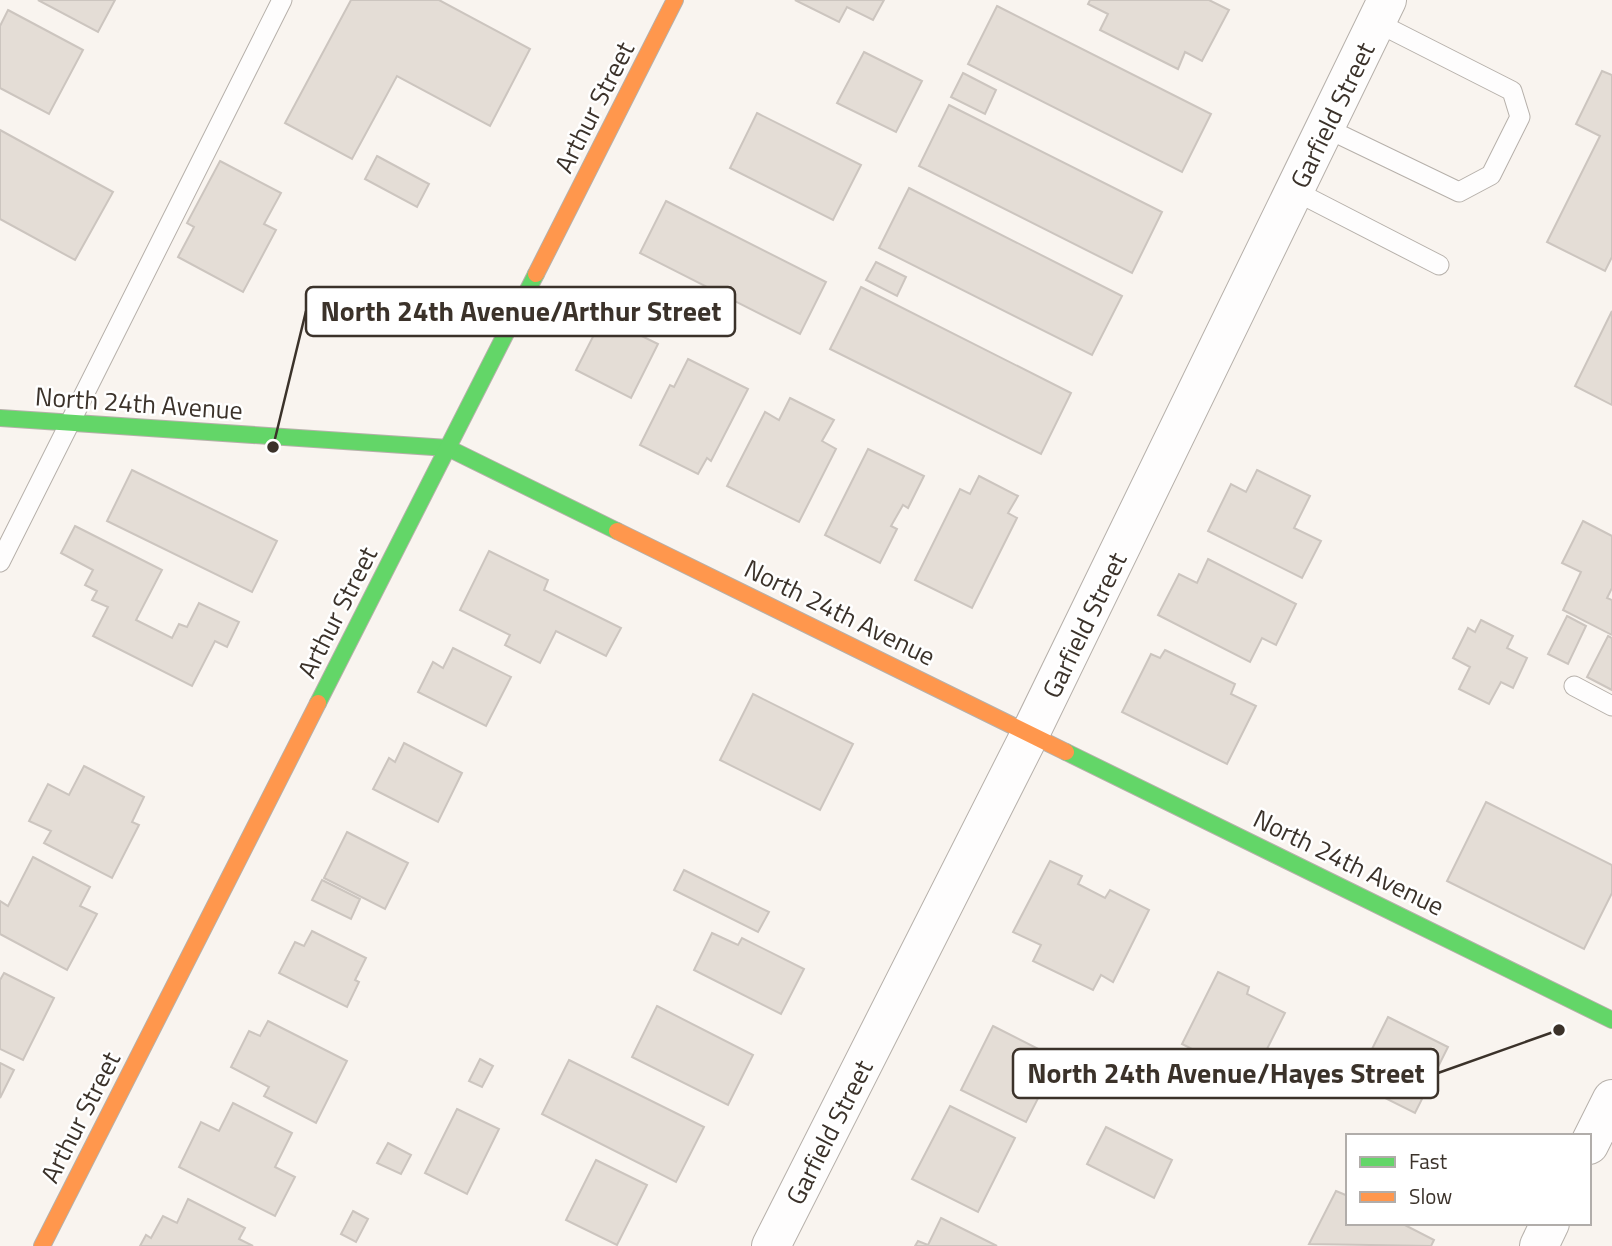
<svg xmlns="http://www.w3.org/2000/svg" width="1612" height="1246" viewBox="0 0 1612 1246" font-family="'Titillium Web',sans-serif">
	<style>
		.building { fill: #e4ddd6; stroke: #ccc5bf; stroke-width: 2 }
		.lines { fill: none; stroke-linecap: round; stroke-linejoin: round }
		.lane-casing { stroke: #b6b0aa; stroke-width: 21 }
		.street-casing { stroke: #b6b0aa; stroke-width: 40 }
		.fast-casing { stroke: #b6b0aa; stroke-width: 18 }
		.slow-casing { stroke: #b6b0aa; stroke-width: 18 }
		.lane { stroke: #fefdfd; stroke-width: 19 }
		.street { stroke: #fefdfd; stroke-width: 38 }
		.fast { stroke: #63d668; stroke-width: 16 }
		.slow { stroke: #ff974d; stroke-width: 16 }
		.labels { text-anchor: middle; dominant-baseline: central; stroke-width: 5; stroke-linejoin: round; paint-order: stroke }
		.street-label { font-size: 26px; fill: #3b322a; stroke: #fff }
		.leader { fill: none; stroke: #3b322a; stroke-width: 2.5 }
		.callout-dot { fill: #3b322a; stroke: #fff; stroke-width: 2.5 }
		.callout { fill: #fff; stroke: #3b322a; stroke-width: 2.5 }
		.callout-label { font-size: 28px; text-anchor: middle; font-weight: bold; fill: #3b322a }
	</style>
	<rect width="100%" height="100%" fill="#f9f4ef"/>
	<g class="building">
		<polygon points="38,0 115,0 98,32"/>
		<polygon points="351,0 439,0 530,49 490,126 397,76 352,159 285,123"/>
		<polygon points="795,0 884,0 873,20 847,7 839,22"/>
		<polygon points="1090,0 1209,0 1229,10 1202,61 1185,52 1178,69 1100,30 1108,14 1088,4"/>
		<polygon points="997,6 1211,114 1182,172 968,64"/>
		<polygon points="8,10 83,50 49,114 0,88 0,26"/>
		<polygon points="864,52 922,81 896,132 837,103"/>
		<polygon points="1602,71 1612,75 1612,257 1605,271 1547,242 1600,136 1576,124"/>
		<polygon points="963,73 996,90 985,114 951,97"/>
		<polygon points="949,105 1162,212 1132,273 919,166"/>
		<polygon points="757,113 861,165 833,220 730,168"/>
		<polygon points="0,130 113,192 75,260 0,219"/>
		<polygon points="377,156 429,184 417,207 365,179"/>
		<polygon points="220,161 281,193 264,224 276,230 243,292 178,257 194,227 187,223"/>
		<polygon points="909,188 1122,296 1092,355 879,248"/>
		<polygon points="666,201 826,282 800,334 640,253"/>
		<polygon points="876,262 906,277 897,296 866,280"/>
		<polygon points="861,287 1071,393 1041,454 830,349"/>
		<polygon points="1612,311 1612,405 1575,386"/>
		<polygon points="603,317 658,344 631,398 576,370"/>
		<polygon points="688,359 748,389 711,461 707,458 698,474 640,445 670,385 674,387"/>
		<polygon points="790,398 834,420 822,441 836,449 799,522 727,486 765,412 779,420"/>
		<polygon points="868,449 924,476 908,508 903,505 891,526 897,529 880,563 825,535"/>
		<polygon points="132,470 277,541 252,592 107,521"/>
		<polygon points="1257,470 1310,496 1294,528 1321,541 1302,578 1208,531 1231,484 1246,492"/>
		<polygon points="979,476 1018,496 1008,513 1017,518 972,608 915,580 960,489 970,494"/>
		<polygon points="1583,521 1612,536 1612,588 1607,598 1612,600 1612,635 1563,610 1581,572 1562,563"/>
		<polygon points="75,526 162,570 136,620 172,638 179,624 187,627 199,603 239,622 227,647 215,641 192,686 93,636 108,607 92,600 97,591 85,585 93,570 61,553"/>
		<polygon points="489,551 548,580 544,590 621,628 606,656 556,631 540,663 505,645 510,635 460,610"/>
		<polygon points="1208,559 1296,604 1276,645 1262,638 1250,662 1158,615 1179,574 1197,583"/>
		<polygon points="1567,616 1586,626 1568,664 1548,654"/>
		<polygon points="1481,620 1513,636 1507,648 1527,658 1513,688 1501,682 1489,704 1459,689 1470,667 1453,658 1468,628 1475,632"/>
		<polygon points="1608,636 1612,638 1612,690 1587,677"/>
		<polygon points="453,648 511,677 486,726 418,692 433,662 443,668"/>
		<polygon points="1165,650 1235,684 1231,694 1256,706 1227,764 1122,712 1151,654 1160,658"/>
		<polygon points="753,694 853,744 820,810 720,760"/>
		<polygon points="404,743 462,773 438,822 373,789 389,758 395,762"/>
		<polygon points="84,766 144,797 132,822 139,825 112,878 44,843 51,831 29,821 48,784 69,795"/>
		<polygon points="1486,802 1612,865 1612,893 1584,949 1447,881"/>
		<polygon points="347,832 408,863 385,909 324,878"/>
		<polygon points="33,857 90,887 80,906 97,914 67,970 0,934 0,901 8,906"/>
		<polygon points="1050,861 1082,876 1078,884 1105,898 1110,890 1149,910 1113,982 1101,975 1093,990 1033,961 1041,945 1013,932"/>
		<polygon points="684,870 769,912 758,932 674,890"/>
		<polygon points="322,880 360,899 351,919 312,900"/>
		<polygon points="312,931 366,958 355,980 359,982 347,1007 279,973 295,942 304,946"/>
		<polygon points="712,933 738,945 742,938 804,969 781,1014 694,970"/>
		<polygon points="1218,972 1249,987 1247,994 1285,1013 1252,1079 1182,1044"/>
		<polygon points="4,973 54,998 23,1060 0,1049 0,980"/>
		<polygon points="657,1006 753,1055 728,1105 632,1057"/>
		<polygon points="1388,1017 1448,1047 1415,1113 1355,1083"/>
		<polygon points="268,1021 347,1061 316,1123 264,1096 269,1087 231,1067 249,1031 260,1036"/>
		<polygon points="993,1026 1058,1059 1026,1122 961,1090"/>
		<polygon points="480,1059 493,1066 482,1087 469,1081"/>
		<polygon points="569,1060 704,1127 676,1182 542,1114"/>
		<polygon points="0,1063 14,1070 0,1098"/>
		<polygon points="233,1103 292,1133 275,1167 295,1177 275,1216 179,1167 201,1122 219,1131"/>
		<polygon points="950,1106 1015,1138 978,1212 912,1179"/>
		<polygon points="457,1109 499,1129 467,1194 425,1173"/>
		<polygon points="1106,1127 1172,1160 1154,1198 1087,1164"/>
		<polygon points="388,1143 411,1155 401,1174 377,1163"/>
		<polygon points="596,1160 647,1185 617,1245 566,1220"/>
		<polygon points="1336,1191 1348,1196 1348,1223 1401,1223 1434,1240 1431,1246 1309,1244"/>
		<polygon points="188,1199 245,1228 239,1239 253,1246 140,1246 146,1235 151,1238 163,1216 177,1223"/>
		<polygon points="353,1211 368,1219 356,1242 341,1234"/>
		<polygon points="941,1218 997,1246 915,1246 918,1241 928,1245"/>
	</g>
	<g class="lines">
		<defs>
			<g id="lane">
				<polyline points="1326,128 1459,192 1491,175 1520,117 1512,91 1376,22"/>
				<polyline points="1295,191 1439,265"/>
				<polyline points="0,562 282,0"/>
				<polyline points="1574,686 1612,706"/>
			</g>
			<g id="street">
				<polyline points="1589,1145 1612,1099"/>
				<polyline points="771,1246 1031,732 1387,0"/>
				<polyline points="1539,1246 1550,1223"/>
			</g>
			<g id="fast">
				<polyline points="0,418 448,448 617,531"/>
				<polyline points="318,703 536,274"/>
				<polyline points="1066,752 1612,1020"/>
			</g>
			<g id="slow">
				<polyline points="536,274 675,0"/>
				<polyline points="617,531 1066,752"/>
				<polyline points="42,1246 318,703"/>
			</g>
		</defs>
		<use href="#lane" class="lane-casing"/>
		<use href="#street" class="street-casing"/>
		<use href="#fast" class="fast-casing"/>
		<use href="#slow" class="slow-casing"/>
		<use href="#lane" class="lane"/>
		<use href="#street" class="street"/>
		<use href="#fast" class="fast"/>
		<use href="#slow" class="slow"/>
	</g>
	<g class="labels">
		<g class="street-label">
			<text transform="translate(594 107) rotate(-63)">Arthur Street</text>
			<text transform="translate(1332 115) rotate(-64)">Garfield Street</text>
			<text transform="translate(139 403) rotate(4)">North 24th Avenue</text>
			<text transform="translate(337 612) rotate(-63)">Arthur Street</text>
			<text transform="translate(840 612) rotate(26)">North 24th Avenue</text>
			<text transform="translate(1084 625) rotate(-64)">Garfield Street</text>
			<text transform="translate(1349 862) rotate(26)">North 24th Avenue</text>
			<text transform="translate(80 1117) rotate(-63)">Arthur Street</text>
			<text transform="translate(829 1132) rotate(-63)">Garfield Street</text>
		</g>
	</g>
	<path class="leader" d="M273 447L306 311M1559 1030L1438 1073"/>
	<g class="callout-dot">
		<circle cx="273" cy="447" r="7"/>
		<circle cx="1559" cy="1030" r="7"/>
	</g>
	<g class="callout">
		<rect x="306" y="287" width="429" height="49" rx="7"/>
		<rect x="1013" y="1049" width="425" height="49" rx="7"/>
	</g>
	<g class="callout-label">
		<text x="521" y="321">North 24th Avenue/Arthur Street</text>
		<text x="1226" y="1083">North 24th Avenue/Hayes Street</text>
	</g>
	<rect x="1346" y="1134" width="245" height="91" fill="#ffffff" stroke="#b1adaa" stroke-width="2"/>
	<rect x="1360" y="1157" width="35" height="10" fill="#63d668" stroke="#b1adaa" stroke-width="2"/>
	<text x="1409" y="1169" font-size="21" fill="#3b322a">Fast</text>
	<rect x="1360" y="1192" width="35" height="10" fill="#ff974d" stroke="#b1adaa" stroke-width="2"/>
	<text x="1409" y="1204" font-size="21" fill="#3b322a">Slow</text>
</svg>
